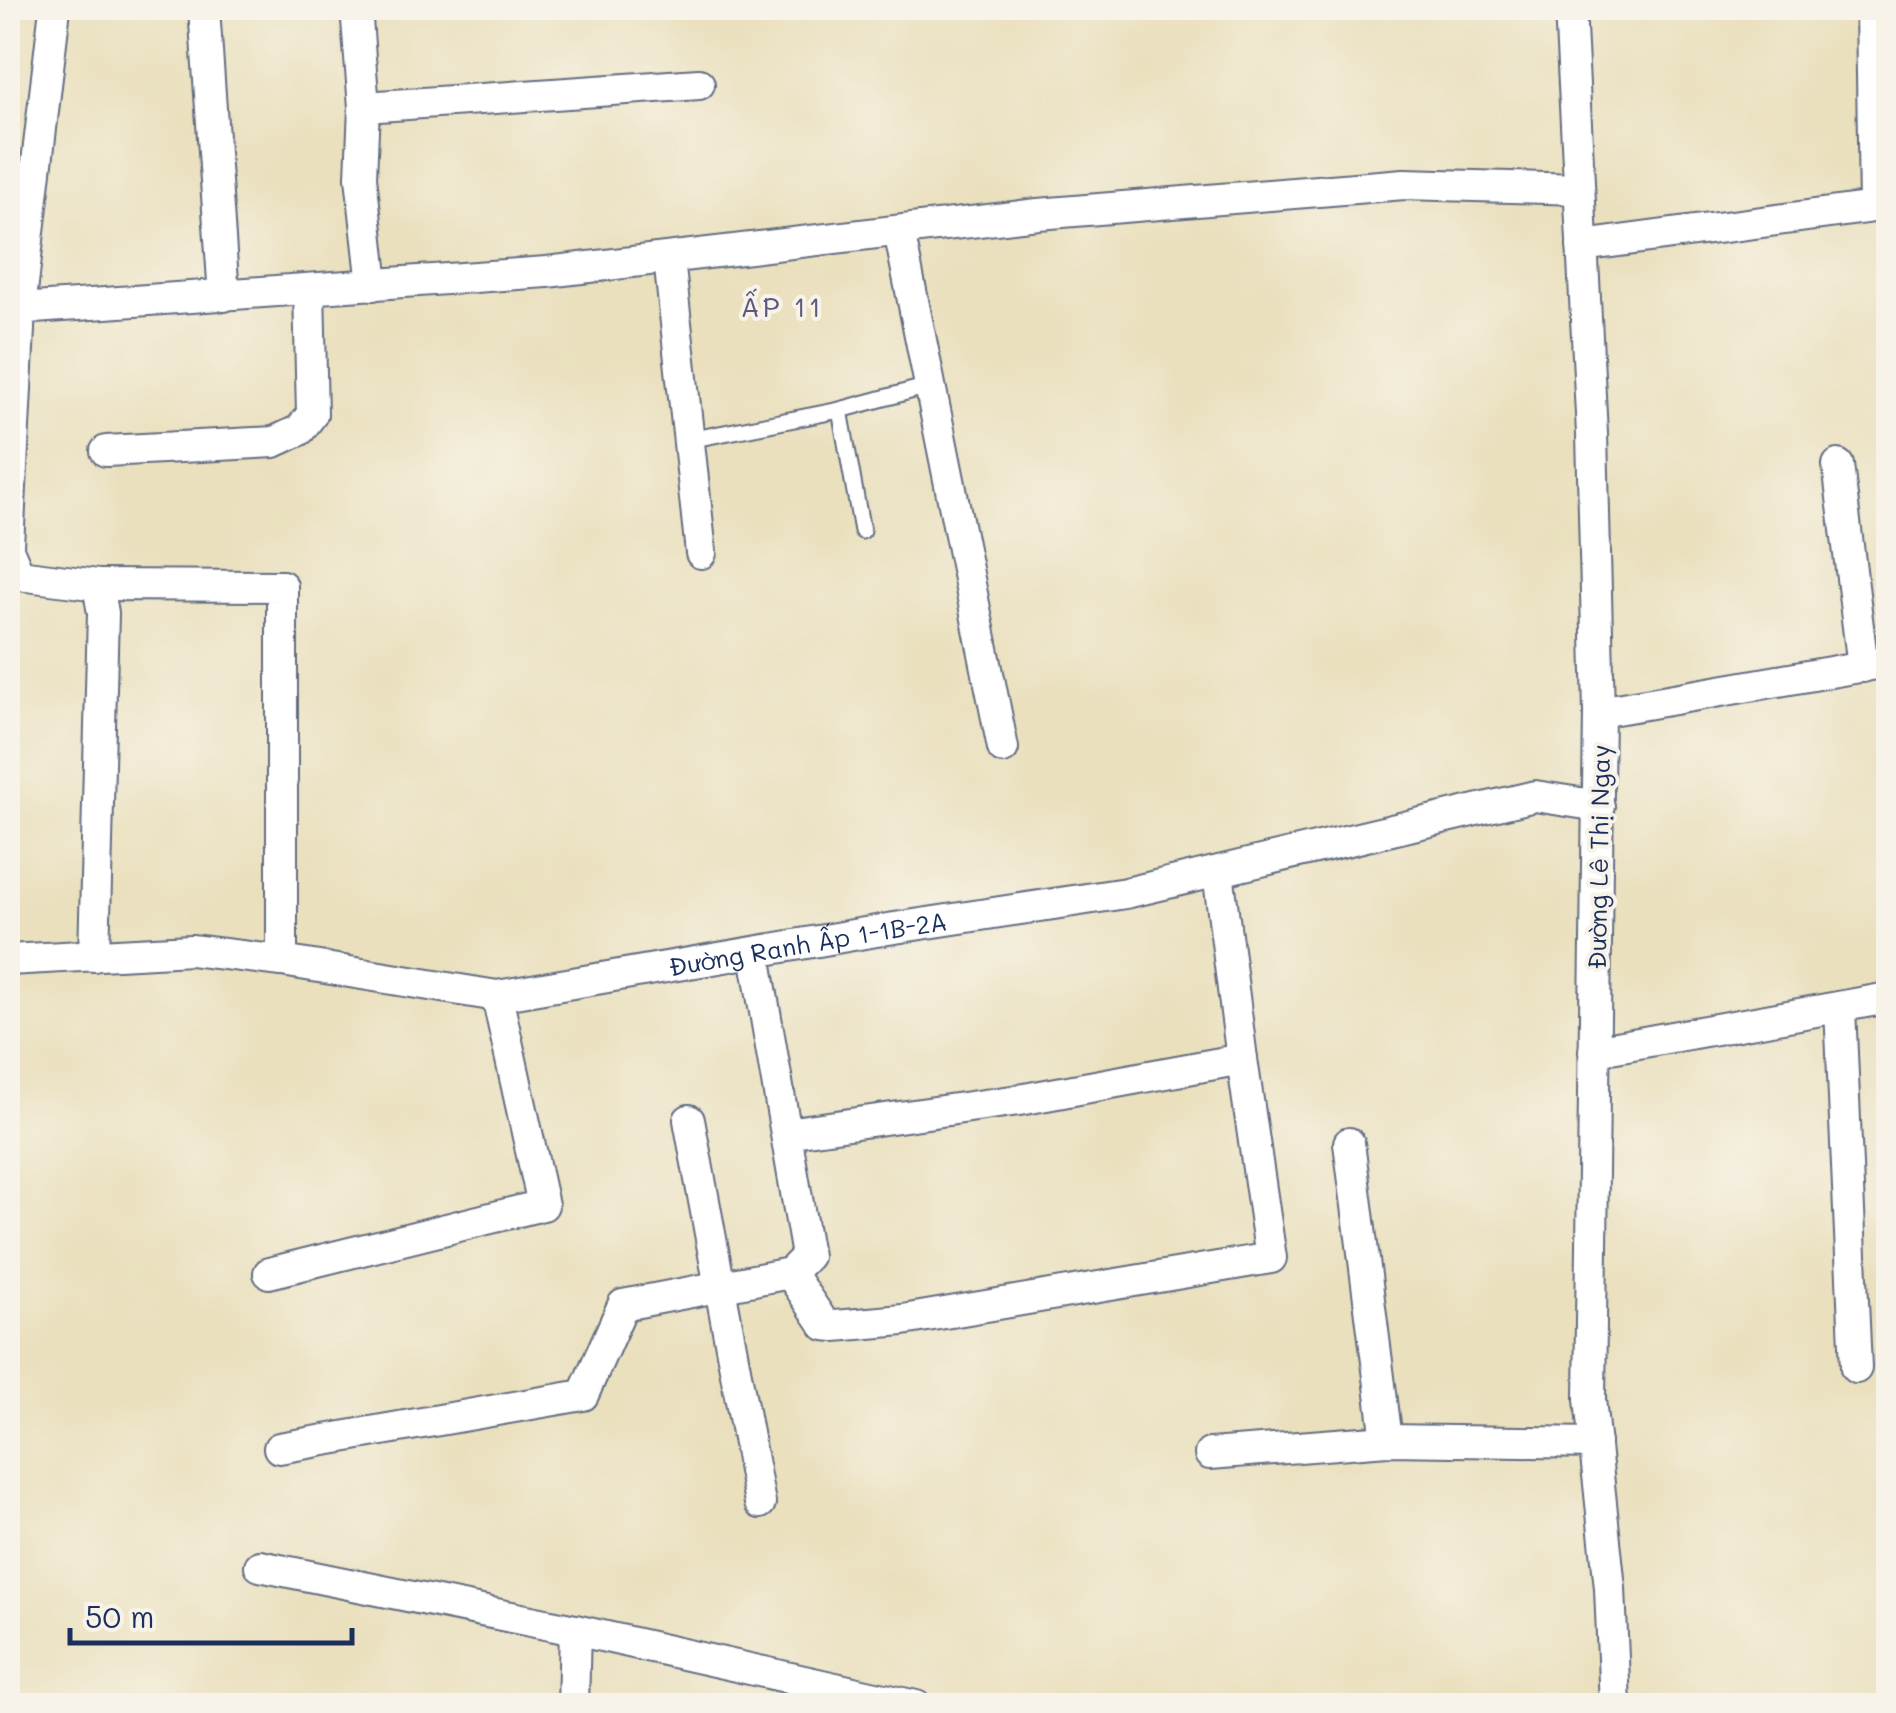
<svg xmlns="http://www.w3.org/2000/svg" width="1896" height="1713" viewBox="0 0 1896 1713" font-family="Mali,sans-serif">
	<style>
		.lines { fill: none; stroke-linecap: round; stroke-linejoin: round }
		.lane-casing { stroke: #636d80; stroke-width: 19 }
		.street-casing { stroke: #636d80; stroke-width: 34 }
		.lane { stroke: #fff; stroke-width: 15 }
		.street { stroke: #fff; stroke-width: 30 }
		.labels { text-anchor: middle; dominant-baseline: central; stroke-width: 8; stroke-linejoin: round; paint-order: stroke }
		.street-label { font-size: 25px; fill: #1b2f5e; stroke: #f7f3e8 }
		.neighbourhood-label { font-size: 28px; letter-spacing: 2.5px; fill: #5d587d; stroke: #f7f3e8 }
	</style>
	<rect width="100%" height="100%" fill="#f7f3e8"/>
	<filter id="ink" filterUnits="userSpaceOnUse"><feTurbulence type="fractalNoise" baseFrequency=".01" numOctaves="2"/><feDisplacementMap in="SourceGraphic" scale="20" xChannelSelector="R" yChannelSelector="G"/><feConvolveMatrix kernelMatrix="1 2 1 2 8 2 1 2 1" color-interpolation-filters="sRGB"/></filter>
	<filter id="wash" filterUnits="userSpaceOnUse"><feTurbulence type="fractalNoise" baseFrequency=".0048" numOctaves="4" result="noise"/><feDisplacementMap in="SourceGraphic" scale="40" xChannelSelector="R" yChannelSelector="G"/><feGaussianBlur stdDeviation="2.25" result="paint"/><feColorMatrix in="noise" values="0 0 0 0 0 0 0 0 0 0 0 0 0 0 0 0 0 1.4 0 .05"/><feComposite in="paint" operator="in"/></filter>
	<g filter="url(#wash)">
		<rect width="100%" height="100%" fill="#eae0be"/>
	</g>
	<g filter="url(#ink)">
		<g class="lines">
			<defs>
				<g id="lane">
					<polyline points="840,410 932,385"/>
					<polyline points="689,440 840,410 862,531"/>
				</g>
				<g id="street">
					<polyline points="204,8 224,296"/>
					<polyline points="356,8 364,107"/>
					<polyline points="1570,8 1592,434 1599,712 1590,1399 1610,1588 1615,1706"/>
					<polyline points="899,231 1003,748"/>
					<polyline points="1582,246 1874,207 1871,8"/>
					<polyline points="669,259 701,553"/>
					<polyline points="373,285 361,177 364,107 699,84"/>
					<polyline points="20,309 55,8"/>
					<polyline points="106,451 274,442 300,430 312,414 309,290"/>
					<polyline points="1838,465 1863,667"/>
					<polyline points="8,546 20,309 547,272 1038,214 1404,184 1579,189"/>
					<polyline points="8,549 19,575 98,585 103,613 94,956"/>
					<polyline points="98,585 282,586 282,961"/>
					<polyline points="1599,712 1888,662"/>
					<polyline points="1218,872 1242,1059"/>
					<path id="s1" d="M8,960l183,-10 91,11 215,35 391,-67 238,-36 409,-97 64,10"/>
					<polyline points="1840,1008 1856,1368"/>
					<polyline points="1594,1051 1888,998"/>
					<polyline points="689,1120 760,1503"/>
					<polyline points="786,1133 1019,1100 1242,1059 1271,1258 903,1320 835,1326 825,1325 790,1273"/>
					<polyline points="1349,1143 1387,1440"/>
					<polyline points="269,1273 543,1205 497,996"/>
					<polyline points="279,1448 583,1395 623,1305 790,1273 807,1256 755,954"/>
					<polyline points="1210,1454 1387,1440 1595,1443"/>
					<polyline points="260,1566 575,1630 916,1706"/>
					<polyline points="573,1706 575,1630"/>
				</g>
			</defs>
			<use href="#lane" class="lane-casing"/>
			<use href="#street" class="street-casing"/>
			<use href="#lane" class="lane"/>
			<use href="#street" class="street"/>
		</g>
	</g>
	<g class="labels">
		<g class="street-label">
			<text transform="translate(1598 857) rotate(-89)">Đường Lê Thị Ngay</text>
			<text stroke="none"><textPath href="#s1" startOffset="808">Đường Ranh Ấp 1-1B-2A</textPath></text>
		</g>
		<g class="neighbourhood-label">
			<text x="782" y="306">ẤP 11</text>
		</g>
	</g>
	<rect width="1896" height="1713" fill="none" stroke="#f7f3e8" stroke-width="40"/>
	<path d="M70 1628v15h282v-15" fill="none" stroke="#1b2f5e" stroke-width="5"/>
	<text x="85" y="1628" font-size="30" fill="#1b2f5e" stroke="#f7f3e8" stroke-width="8" paint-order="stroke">50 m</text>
</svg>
